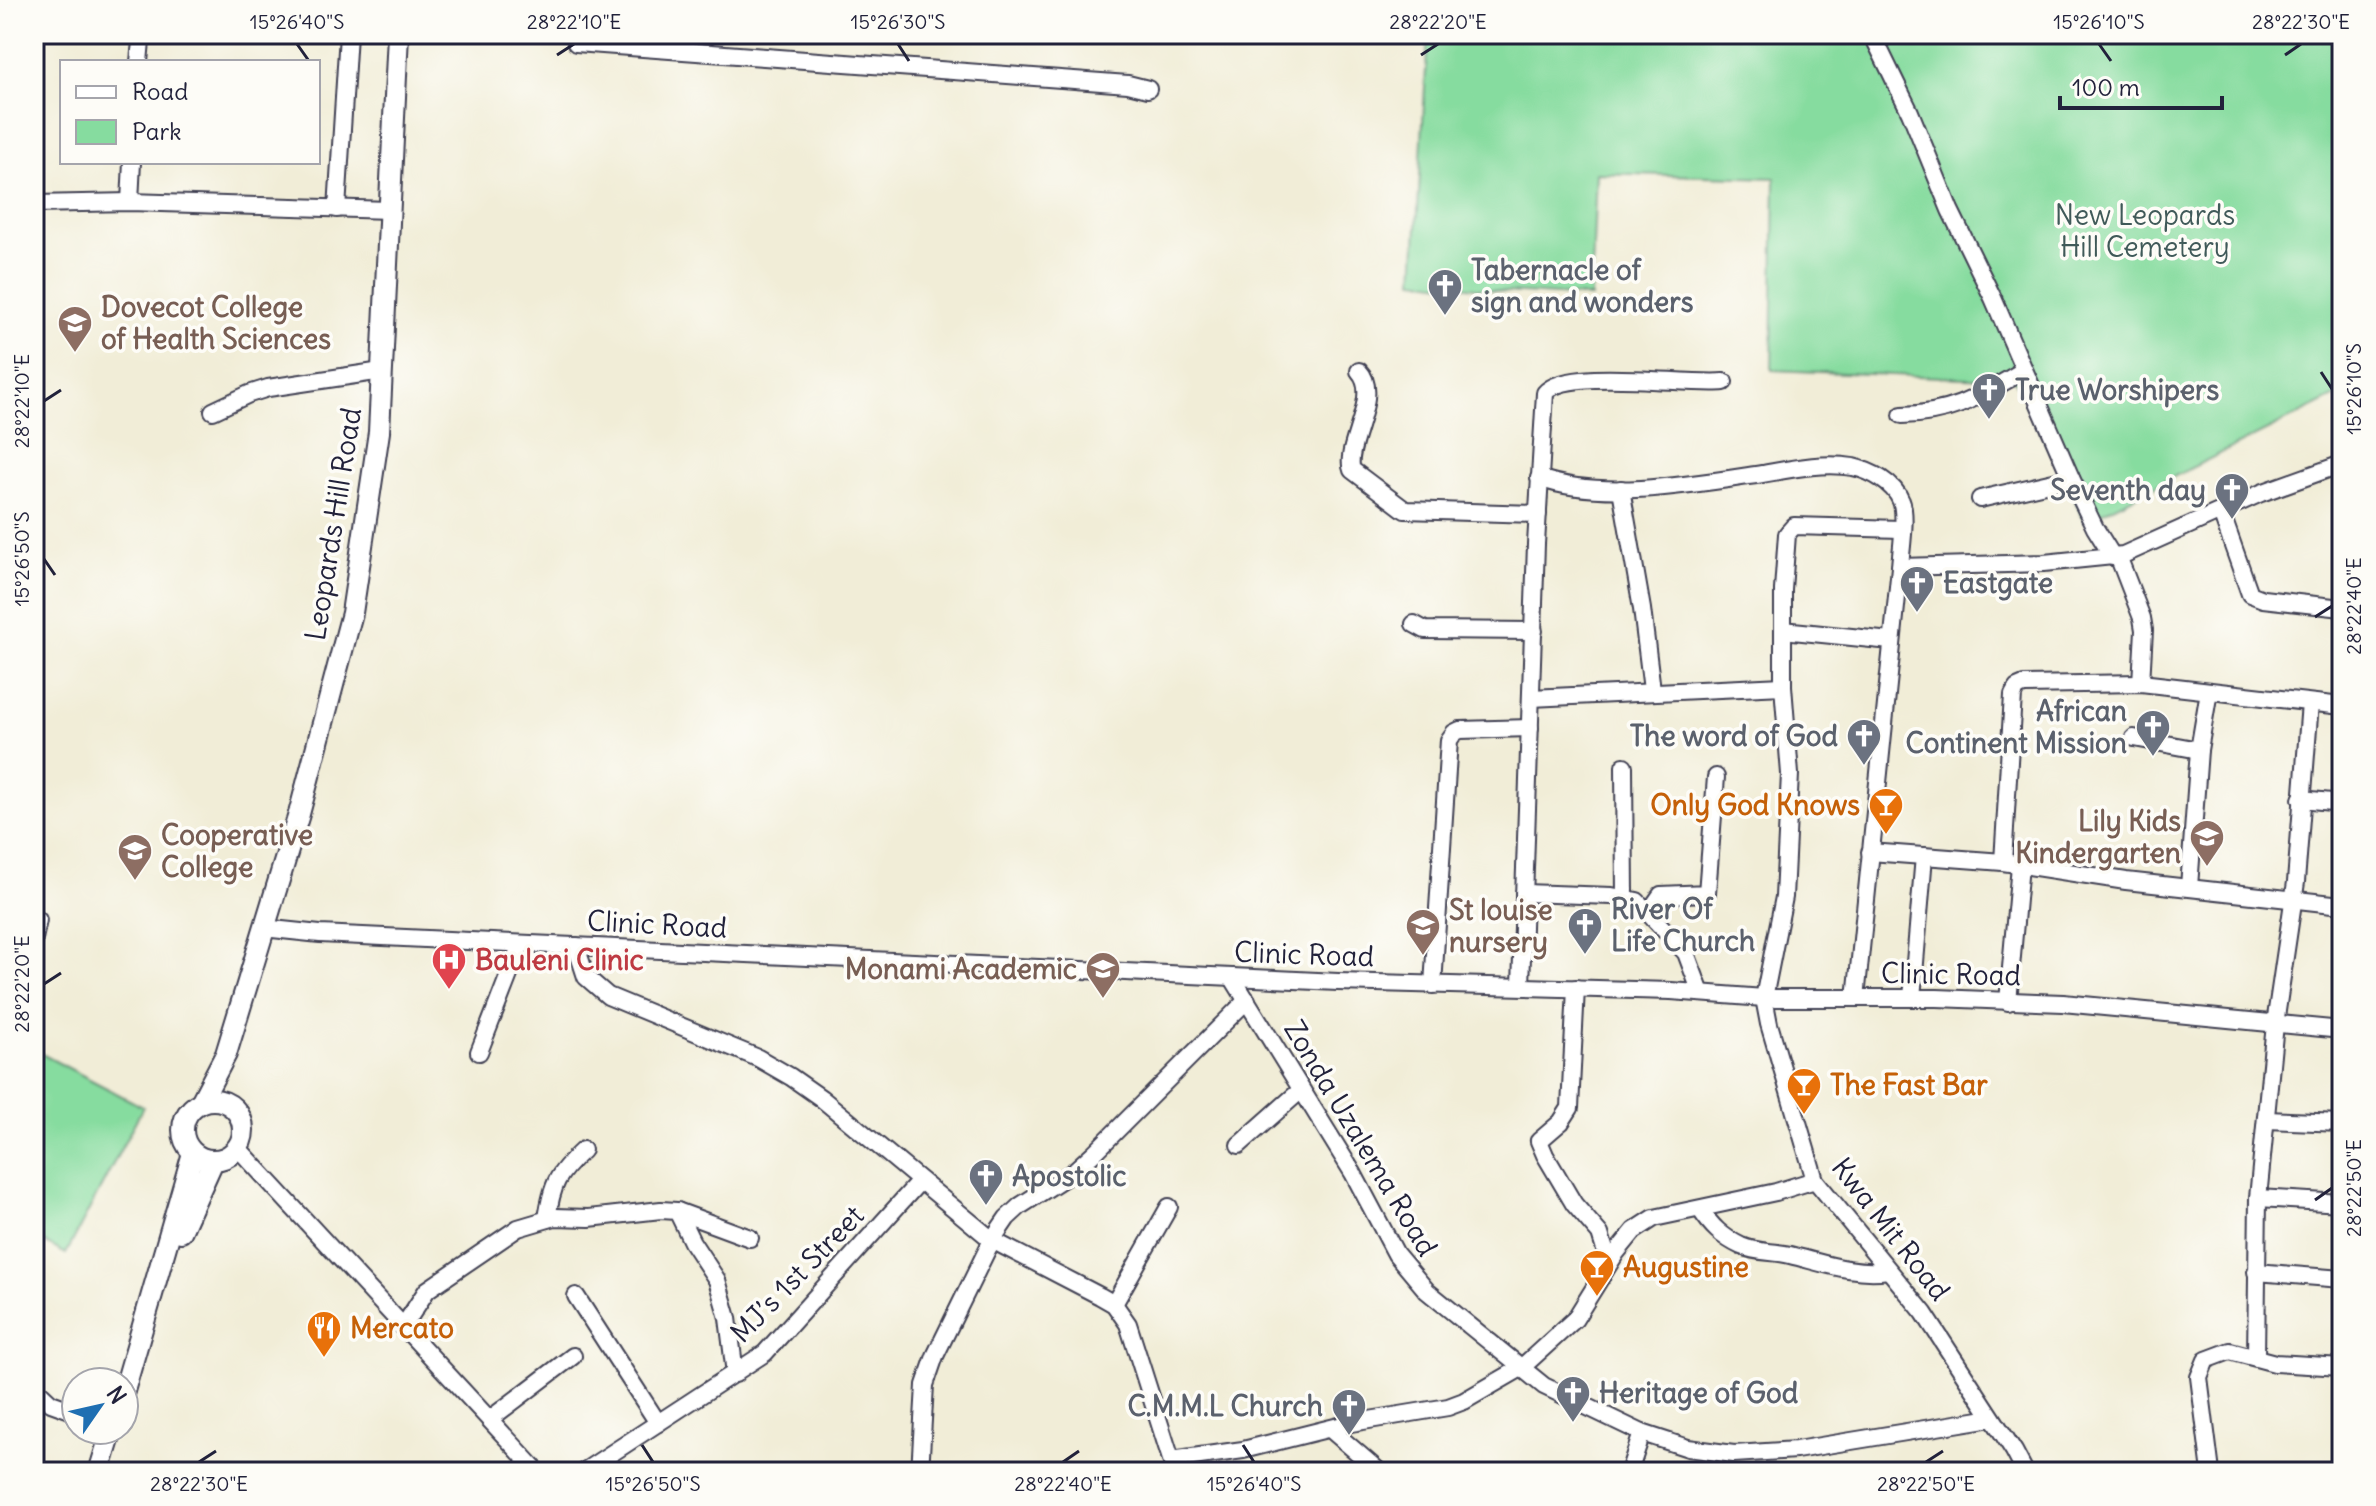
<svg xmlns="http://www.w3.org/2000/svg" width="2376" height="1506" viewBox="0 0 2376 1506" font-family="Delius,sans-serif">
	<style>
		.green { fill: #86dc9f; stroke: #547f6d; stroke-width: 2 }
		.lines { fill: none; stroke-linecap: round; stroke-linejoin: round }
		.minor-casing { stroke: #414052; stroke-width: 20 }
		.major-casing { stroke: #414052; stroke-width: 24 }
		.minor { stroke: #fff; stroke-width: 16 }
		.major { stroke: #fff; stroke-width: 20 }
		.ticks { fill: none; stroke: #22223b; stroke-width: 3 }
		.labels { text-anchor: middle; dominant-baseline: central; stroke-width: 7; stroke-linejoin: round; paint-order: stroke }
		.park-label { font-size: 28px; fill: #405a59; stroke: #fdfcf7 }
		.worship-label { font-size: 28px; font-weight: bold; fill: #5b616d; stroke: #fdfcf7; text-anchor: start }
		.education-label { font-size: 28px; font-weight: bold; fill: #785e54; stroke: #fdfcf7; text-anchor: start }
		.street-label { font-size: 28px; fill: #22223b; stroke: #fdfcf7 }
		.food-label { font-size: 28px; font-weight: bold; fill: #c56008; stroke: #fdfcf7; text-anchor: start }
		.health-label { font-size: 28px; font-weight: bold; fill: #be3a42; stroke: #fdfcf7; text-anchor: start }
		.neatline { fill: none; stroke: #22223b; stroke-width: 3 }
		.ticks-label { font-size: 20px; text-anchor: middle; fill: #22223b }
	</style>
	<rect width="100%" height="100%" fill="#fdfcf7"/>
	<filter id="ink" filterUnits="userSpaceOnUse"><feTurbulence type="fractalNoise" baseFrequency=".0125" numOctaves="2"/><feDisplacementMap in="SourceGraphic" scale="16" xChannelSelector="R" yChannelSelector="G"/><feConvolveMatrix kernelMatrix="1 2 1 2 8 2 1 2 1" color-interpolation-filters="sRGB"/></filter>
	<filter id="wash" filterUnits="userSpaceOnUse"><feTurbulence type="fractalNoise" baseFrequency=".006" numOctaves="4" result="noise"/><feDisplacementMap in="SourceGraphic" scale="32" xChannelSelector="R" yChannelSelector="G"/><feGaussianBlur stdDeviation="1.8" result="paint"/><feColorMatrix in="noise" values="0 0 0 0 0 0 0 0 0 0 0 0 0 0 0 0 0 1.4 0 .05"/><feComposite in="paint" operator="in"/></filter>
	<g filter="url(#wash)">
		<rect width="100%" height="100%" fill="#f1edd7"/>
		<g class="green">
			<polygon points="1428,34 2342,34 2342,393 2085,521 2015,380 1772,370 1775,178 1596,173 1591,297 1505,292 1414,280"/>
			<polygon points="34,1050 143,1107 66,1254 34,1237"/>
		</g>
	</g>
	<g filter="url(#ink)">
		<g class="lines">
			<defs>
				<g id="minor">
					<polyline points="1872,34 1910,112 1950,210 1993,298 2071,478 2095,528 2113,557"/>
					<polyline points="576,43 1128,84 1148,89"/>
					<polyline points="139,62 141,41"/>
					<polyline points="130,202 132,162"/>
					<polyline points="34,204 130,202 389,210"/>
					<polyline points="337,209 348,34"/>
					<path d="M1359,371c23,24 -16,77 -7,99l53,40 133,4"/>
					<polyline points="213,411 249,394 268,388 382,371"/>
					<path d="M1902,415c52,-1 77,-19 121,-44"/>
					<path d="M1539,478c63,23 157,6 223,-4 29,-5 61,-12 91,-7 18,4 41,16 48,34 6,14 0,49 -1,66l-44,431"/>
					<polyline points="1621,489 1642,609 1652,690"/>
					<polyline points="1980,499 2071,478"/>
					<polyline points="2221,512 2250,594 2263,599 2342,608"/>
					<polyline points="1901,529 1794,526 1787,534 1783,590 1783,686 1790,774 1784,897 1764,998 1769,1024 1815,1180 1924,1313 2014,1451 2025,1472"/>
					<polyline points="2118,556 2142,618 2144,630 2141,683"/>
					<polyline points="1900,567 2044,563 2123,555 2261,493 2342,464"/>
					<polyline points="1414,624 1425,630 1534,631"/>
					<polyline points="1783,630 1891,641"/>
					<polyline points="1531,698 1783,686"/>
					<polyline points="2134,738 2199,750"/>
					<polyline points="1624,766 1625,897"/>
					<polyline points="2301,799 2342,803"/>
					<polyline points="1870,852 2003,862 2126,881 2342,905"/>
					<polyline points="2003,862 2013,695 2017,688 2024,685 2141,683 2342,706"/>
					<polyline points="2189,887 2199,750 2209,691"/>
					<polyline points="1524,893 1612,896 1637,901 1686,953 1701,993"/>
					<polyline points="1649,912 1661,895 1707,893 1716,777"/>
					<polyline points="263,928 320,934 1338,982 1671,991 1764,998 1937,998 2063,1003 2342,1030"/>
					<polyline points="34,939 38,920"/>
					<polyline points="576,946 586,977 608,996 758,1058 791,1077 821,1098 992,1240 1100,1296 1114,1304 1128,1324 1175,1472"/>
					<polyline points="1232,977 1353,1173 1396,1254 1427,1291 1544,1386 1642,1433 1688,1448 1734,1454 1796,1450 1992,1418"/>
					<polyline points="1433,985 1449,740 1454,733 1460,730 1530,728"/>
					<path d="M1521,986l15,-442 9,-151c21,-27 143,-7 179,-11"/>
					<polyline points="1576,988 1570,1108 1561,1122 1539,1141 1545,1155 1574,1204 1600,1234 1609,1263"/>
					<polyline points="1912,998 1924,856"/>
					<polyline points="2008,1002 2020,865"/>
					<polyline points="479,1052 521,944"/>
					<polyline points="2267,1120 2342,1123"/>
					<polyline points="1239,1145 1301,1090"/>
					<polyline points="238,1148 538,1472"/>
					<polyline points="2258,1198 2342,1203"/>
					<path d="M1700,1209c11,17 22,28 41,37 16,7 33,5 49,9 33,8 64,20 98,15"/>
					<polyline points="677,1211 750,1238"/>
					<path d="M547,1219c5,-35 10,-45 36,-69"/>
					<polyline points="2256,1272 2342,1279"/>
					<polyline points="576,1296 658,1423"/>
					<polyline points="1114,1304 1169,1207"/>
					<polyline points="403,1327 427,1290 518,1228 555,1217 589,1218 661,1210 677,1211 692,1242 717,1280 728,1318 735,1374"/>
					<polyline points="2256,1357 2258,1198 2275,1024 2296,882 2310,703"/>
					<polyline points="34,1387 51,1403 76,1412"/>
					<polyline points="490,1419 573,1356"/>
					<polyline points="1330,1429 1380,1472"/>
					<polyline points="1171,1460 1243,1450 1351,1423 1448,1407 1464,1401 1521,1368 1575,1319 1616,1253 1634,1231 1654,1218 1776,1192 1815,1180"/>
					<polyline points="583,1472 765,1353 920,1181"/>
					<polyline points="920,1472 925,1385 935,1356 992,1240 1007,1218 1020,1206 1073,1172 1094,1153 1247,1000"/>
					<polyline points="1629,1472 1642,1433"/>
					<polyline points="2211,1472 2199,1377 2206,1360 2230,1351 2275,1363 2342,1367"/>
				</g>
				<g id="major">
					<circle cx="213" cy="1130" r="30"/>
					<polyline points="201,1102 226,1054 299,814 352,613 379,432 398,34"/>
					<polyline points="181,1232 213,1161"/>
					<polyline points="124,1391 193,1153"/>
					<polyline points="99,1472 112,1430"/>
				</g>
			</defs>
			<use href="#minor" class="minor-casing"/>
			<use href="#major" class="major-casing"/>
			<use href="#minor" class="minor"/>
			<use href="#major" class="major"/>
		</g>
	</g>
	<path class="ticks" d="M297,44l12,17M898,44l11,17M2099,44l12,17M557,55l17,-11M1421,55l17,-11M2285,55l16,-11M2321,372l11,17M44,401l17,-11M44,559l11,16M2315,617l17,-11M44,984l17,-11M2315,1200l17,-12M642,1445l11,17M1243,1445l11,17M199,1462l17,-11M1063,1462l16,-11M1926,1462l17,-11"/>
	<defs>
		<symbol id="church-pin" viewBox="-11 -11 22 30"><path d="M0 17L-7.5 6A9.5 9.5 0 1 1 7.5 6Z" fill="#6b7280" stroke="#fdfcf7"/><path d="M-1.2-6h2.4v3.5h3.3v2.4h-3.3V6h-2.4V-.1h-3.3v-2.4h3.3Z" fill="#fff"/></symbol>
		<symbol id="university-pin" viewBox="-11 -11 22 30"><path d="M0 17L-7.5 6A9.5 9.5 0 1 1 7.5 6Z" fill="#8d6e63" stroke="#fdfcf7"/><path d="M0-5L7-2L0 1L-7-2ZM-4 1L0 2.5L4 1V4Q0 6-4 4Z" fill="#fff"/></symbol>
		<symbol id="bar-pin" viewBox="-11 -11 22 30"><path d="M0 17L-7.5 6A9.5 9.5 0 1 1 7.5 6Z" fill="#e8710a" stroke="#fdfcf7"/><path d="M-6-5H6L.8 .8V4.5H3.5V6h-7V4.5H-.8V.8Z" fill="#fff"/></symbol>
		<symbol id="school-pin" viewBox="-11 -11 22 30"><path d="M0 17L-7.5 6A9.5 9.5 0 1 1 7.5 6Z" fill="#8d6e63" stroke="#fdfcf7"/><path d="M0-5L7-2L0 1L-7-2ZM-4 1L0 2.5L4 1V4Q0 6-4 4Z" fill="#fff"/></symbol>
		<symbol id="hospital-pin" viewBox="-11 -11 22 30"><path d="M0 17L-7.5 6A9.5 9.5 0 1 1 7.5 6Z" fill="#e0444e" stroke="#fdfcf7"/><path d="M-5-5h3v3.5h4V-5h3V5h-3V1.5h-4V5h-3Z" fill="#fff"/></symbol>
		<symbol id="restaurant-pin" viewBox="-11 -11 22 30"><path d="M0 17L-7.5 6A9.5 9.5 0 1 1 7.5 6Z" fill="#e8710a" stroke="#fdfcf7"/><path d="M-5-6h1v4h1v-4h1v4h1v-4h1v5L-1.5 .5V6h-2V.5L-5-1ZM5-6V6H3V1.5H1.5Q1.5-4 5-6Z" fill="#fff"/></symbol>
	</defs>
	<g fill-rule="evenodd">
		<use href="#church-pin" x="1425" y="266" width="40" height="54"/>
		<use href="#university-pin" x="55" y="303" width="40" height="54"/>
		<use href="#church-pin" x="1969" y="370" width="40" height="54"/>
		<use href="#church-pin" x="2212" y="470" width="40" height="54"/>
		<use href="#church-pin" x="1897" y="563" width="40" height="54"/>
		<use href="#church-pin" x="2133" y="707" width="40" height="54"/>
		<use href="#church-pin" x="1844" y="716" width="40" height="54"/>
		<use href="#bar-pin" x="1866" y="785" width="40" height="54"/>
		<use href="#school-pin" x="2187" y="817" width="40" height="54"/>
		<use href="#university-pin" x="115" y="831" width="40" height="54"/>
		<use href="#church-pin" x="1565" y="905" width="40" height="54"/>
		<use href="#school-pin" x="1403" y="906" width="40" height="54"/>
		<use href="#hospital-pin" x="429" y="940" width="40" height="54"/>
		<use href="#school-pin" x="1083" y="949" width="40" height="54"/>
		<use href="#bar-pin" x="1784" y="1065" width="40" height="54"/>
		<use href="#church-pin" x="966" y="1156" width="40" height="54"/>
		<use href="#bar-pin" x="1577" y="1247" width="40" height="54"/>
		<use href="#restaurant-pin" x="304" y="1308" width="40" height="54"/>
		<use href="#church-pin" x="1553" y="1373" width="40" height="54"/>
		<use href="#church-pin" x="1329" y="1386" width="40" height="54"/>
	</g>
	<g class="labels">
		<g class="park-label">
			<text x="2145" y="215">New Leopards<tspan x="2145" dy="32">Hill Cemetery</tspan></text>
		</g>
		<g class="worship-label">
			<text x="1471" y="270">Tabernacle of<tspan x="1471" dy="32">sign and wonders</tspan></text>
			<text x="2015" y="390">True Worshipers</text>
			<text x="2206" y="490" text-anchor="end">Seventh day</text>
			<text x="1943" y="583">Eastgate</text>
			<text x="2127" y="711" text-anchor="end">African<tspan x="2127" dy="32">Continent Mission</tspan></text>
			<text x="1838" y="736" text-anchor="end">The word of God</text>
			<text x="1611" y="909">River Of<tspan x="1611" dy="32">Life Church</tspan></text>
			<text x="1012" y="1176">Apostolic</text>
			<text x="1599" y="1393">Heritage of God</text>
			<text x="1323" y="1406" text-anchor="end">C.M.M.L Church</text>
		</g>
		<g class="education-label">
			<text x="101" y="307">Dovecot College<tspan x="101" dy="32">of Health Sciences</tspan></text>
			<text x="2181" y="821" text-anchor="end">Lily Kids<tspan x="2181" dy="32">Kindergarten</tspan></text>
			<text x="161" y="835">Cooperative<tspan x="161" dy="32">College</tspan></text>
			<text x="1449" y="910">St louise<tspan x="1449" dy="32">nursery</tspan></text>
			<text x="1077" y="969" text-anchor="end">Monami Academic</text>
		</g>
		<g class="street-label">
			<text transform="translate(333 524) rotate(-81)">Leopards Hill Road</text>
			<text transform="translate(657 924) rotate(3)">Clinic Road</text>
			<text transform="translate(1304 954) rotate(2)">Clinic Road</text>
			<text transform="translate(1951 974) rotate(1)">Clinic Road</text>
			<text transform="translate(1361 1138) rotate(59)">Zonda Uzalema Road</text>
			<text transform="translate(1891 1229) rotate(52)">Kwa Mit Road</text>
			<text transform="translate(797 1274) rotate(-46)">MJ’s 1st Street</text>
		</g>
		<g class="food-label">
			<text x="1860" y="805" text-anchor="end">Only God Knows</text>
			<text x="1830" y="1085">The Fast Bar</text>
			<text x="1623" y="1267">Augustine</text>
			<text x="350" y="1328">Mercato</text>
		</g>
		<g class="health-label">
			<text x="475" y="960">Bauleni Clinic</text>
		</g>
	</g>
	<rect width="2376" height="1506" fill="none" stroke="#fdfcf7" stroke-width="88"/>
	<rect x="60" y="60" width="260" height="104" fill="#fdfcf7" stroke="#a5a5ac" stroke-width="2"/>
	<rect x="76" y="86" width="40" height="12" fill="#ffffff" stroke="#a5a5ac" stroke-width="2"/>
	<text x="132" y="100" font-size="24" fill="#22223b">Road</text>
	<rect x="76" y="120" width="40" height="24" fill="#86dc9f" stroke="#a5a5ac" stroke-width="2"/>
	<text x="132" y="140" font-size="24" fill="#22223b">Park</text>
	<g transform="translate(100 1406) rotate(56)"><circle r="38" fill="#fdfcf7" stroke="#a5a5ac" stroke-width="2"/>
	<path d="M0-6L14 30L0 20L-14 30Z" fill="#1f6fb2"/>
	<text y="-12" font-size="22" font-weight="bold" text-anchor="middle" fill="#22223b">N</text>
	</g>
	<path d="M2060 96v12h162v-12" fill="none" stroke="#22223b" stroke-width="4"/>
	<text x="2072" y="96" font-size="24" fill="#22223b" stroke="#fdfcf7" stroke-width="6" paint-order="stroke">100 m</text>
	<rect x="44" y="44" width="2288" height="1418" class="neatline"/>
	<g class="ticks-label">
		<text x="297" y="29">15°26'40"S</text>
		<text x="574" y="29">28°22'10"E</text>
		<text x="898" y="29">15°26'30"S</text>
		<text x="1438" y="29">28°22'20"E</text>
		<text x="2099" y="29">15°26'10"S</text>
		<text x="2301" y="29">28°22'30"E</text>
		<text transform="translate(2354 389) rotate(-90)" y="7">15°26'10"S</text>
		<text transform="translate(22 401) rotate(-90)" y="7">28°22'10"E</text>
		<text transform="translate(22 559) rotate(-90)" y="7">15°26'50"S</text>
		<text transform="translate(2354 606) rotate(-90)" y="7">28°22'40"E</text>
		<text transform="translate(22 984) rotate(-90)" y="7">28°22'20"E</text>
		<text transform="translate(2354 1188) rotate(-90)" y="7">28°22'50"E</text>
		<text x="199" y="1491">28°22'30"E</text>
		<text x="653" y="1491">15°26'50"S</text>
		<text x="1063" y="1491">28°22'40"E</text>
		<text x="1254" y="1491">15°26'40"S</text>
		<text x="1926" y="1491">28°22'50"E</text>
	</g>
</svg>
